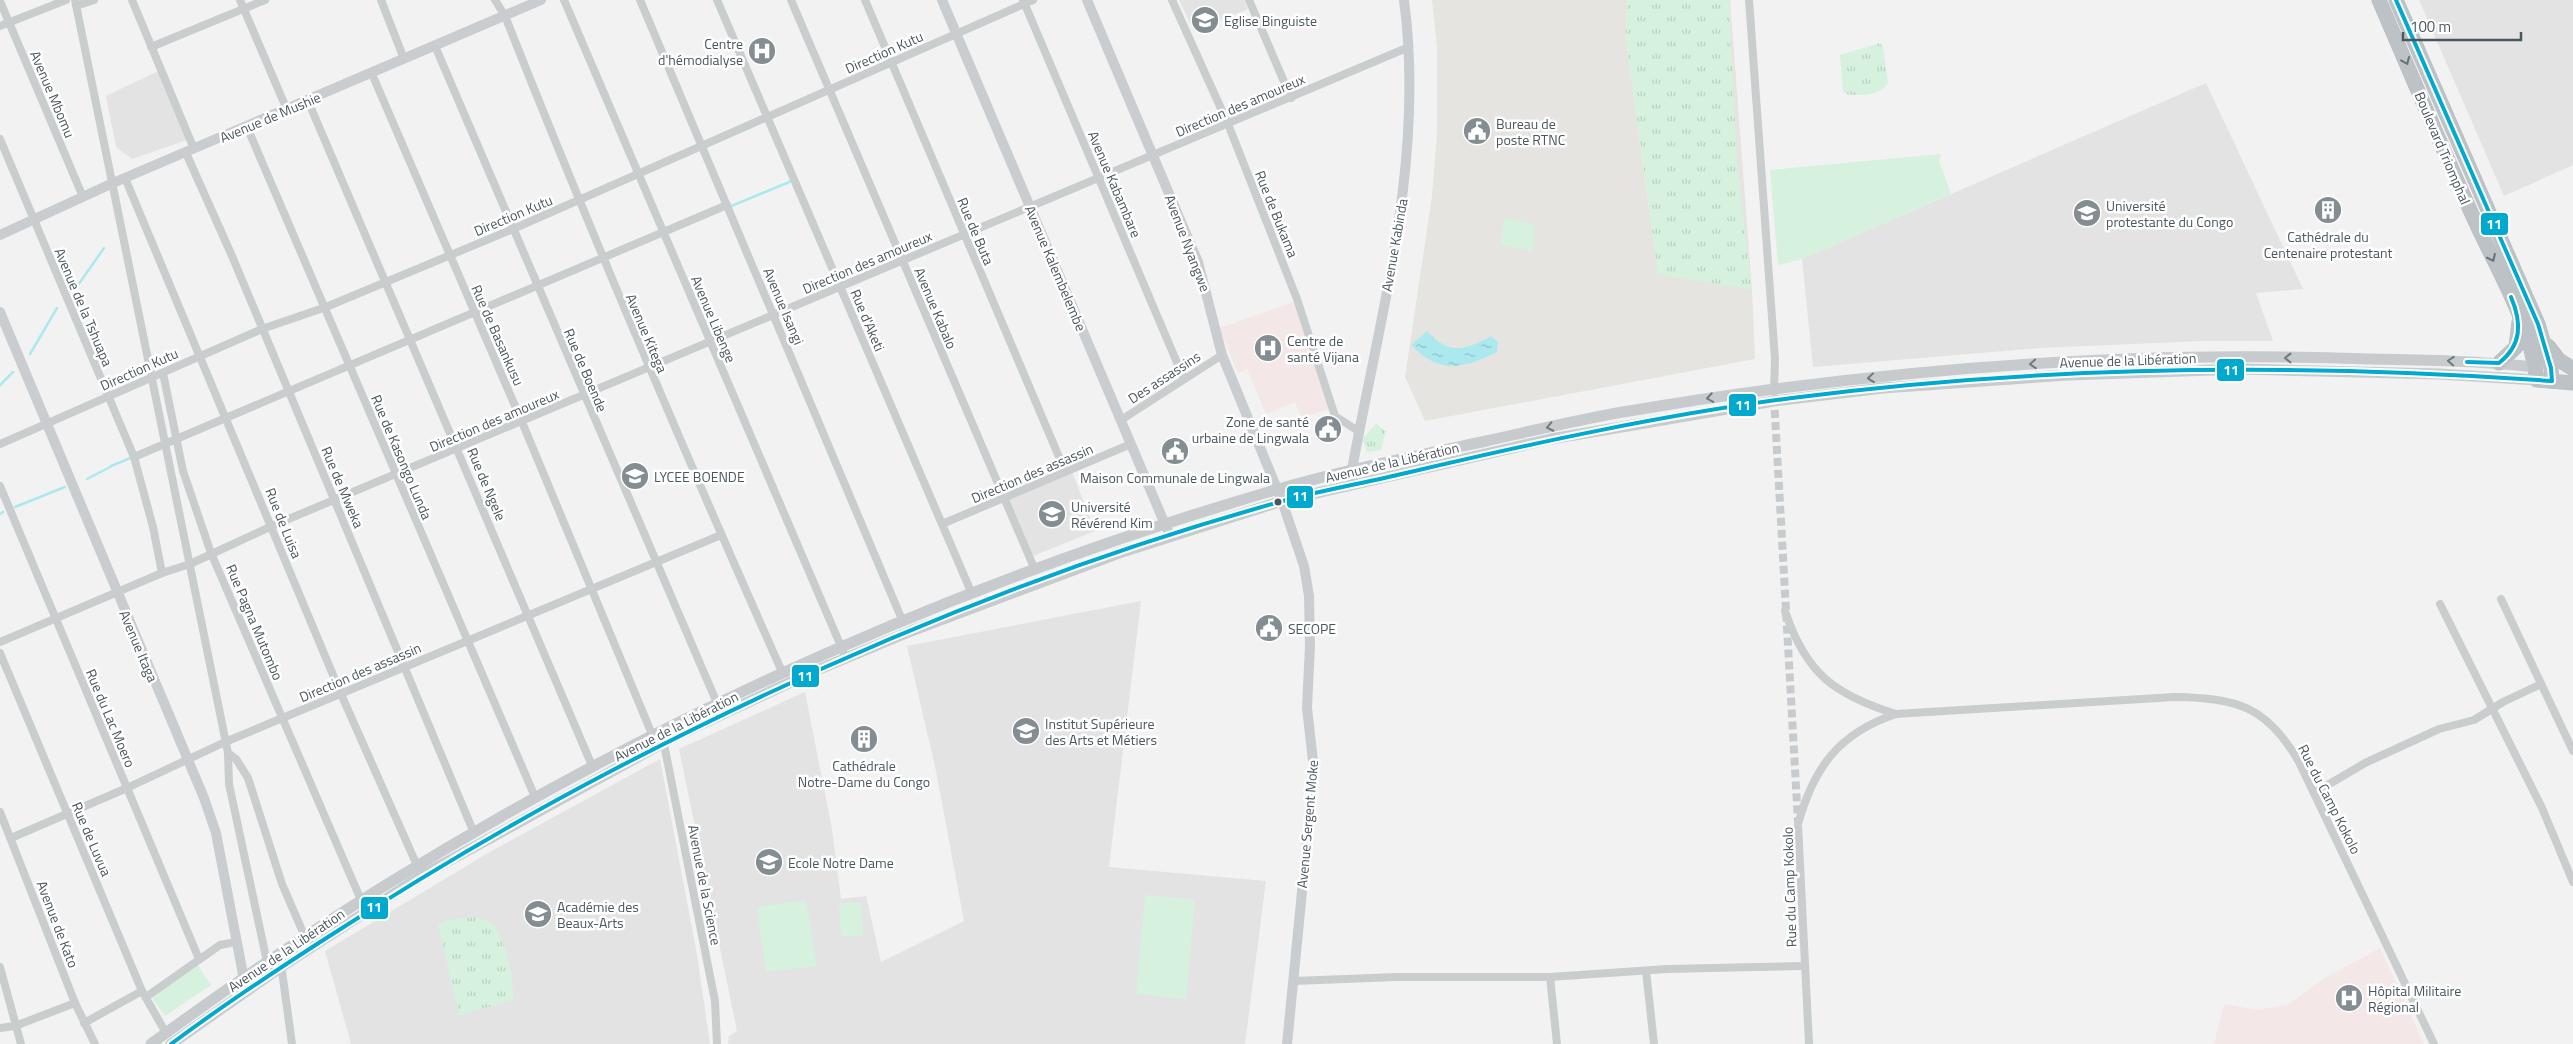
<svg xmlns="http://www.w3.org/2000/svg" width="2573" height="1044" viewBox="0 0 2573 1044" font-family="'Titillium Web',sans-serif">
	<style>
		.commercial { fill: #e6e4e0 }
		.education { fill: #e4e3e4 }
		.medical { fill: #f4e7e7 }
		.grass { fill: url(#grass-tufts) }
		.park { fill: #d6f1dd }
		.water { fill: url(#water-ripples) }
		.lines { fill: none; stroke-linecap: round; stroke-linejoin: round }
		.stream { stroke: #ace9ee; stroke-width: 2.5 }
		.street-tunnel { stroke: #c8cbcd; stroke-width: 8; stroke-dasharray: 8 4; stroke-linecap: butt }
		.highway-casing { stroke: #b7bdc1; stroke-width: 15 }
		.street { stroke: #c9cdce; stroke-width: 8 }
		.secondary { stroke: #cacdcf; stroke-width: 10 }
		.primary { stroke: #c7cbcd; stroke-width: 11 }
		.highway { stroke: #bcc2c5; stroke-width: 14 }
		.bus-1-casing { stroke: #fff; stroke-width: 8 }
		.bus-1 { stroke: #00a9ce; stroke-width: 4 }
		.oneway { stroke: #667278 }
		.oneway2 { stroke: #6f7a7f }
		.bus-dot { fill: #49575e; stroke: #fff; stroke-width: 2 }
		.labels { text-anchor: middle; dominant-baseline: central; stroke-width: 5; stroke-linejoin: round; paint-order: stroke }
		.poi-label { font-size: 14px; fill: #49575e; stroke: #fff; text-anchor: start }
		.street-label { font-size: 14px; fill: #49575e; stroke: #fff }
		.line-badge { stroke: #fff; stroke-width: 2 }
		.badge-label { font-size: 14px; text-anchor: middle; font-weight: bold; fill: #fff }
	</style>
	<defs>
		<pattern id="grass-tufts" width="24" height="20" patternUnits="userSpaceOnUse" patternTransform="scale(1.25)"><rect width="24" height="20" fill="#d6f1dd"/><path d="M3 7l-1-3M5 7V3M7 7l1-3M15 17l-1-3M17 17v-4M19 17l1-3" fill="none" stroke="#b9d1c0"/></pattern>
		<pattern id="water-ripples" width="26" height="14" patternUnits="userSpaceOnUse" patternTransform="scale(1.25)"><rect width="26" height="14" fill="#ace9ee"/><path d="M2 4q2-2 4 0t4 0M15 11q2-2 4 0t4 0" fill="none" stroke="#8ec0c4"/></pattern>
	</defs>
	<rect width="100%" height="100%" fill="#f2f2f2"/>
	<polygon class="commercial" points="1432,0 1627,0 1626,40 1655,253 1630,0 1730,0 1752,290 1755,359 1425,421 1405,377 1432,196 1437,133 1437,48"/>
	<g class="education">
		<polygon points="1179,0 1244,0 1248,9 1194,31"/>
		<polygon points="2419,0 2573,0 2573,165 2504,196"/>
		<polygon points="158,71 187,140 132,159 116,147 106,96"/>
		<polygon points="2206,83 2303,289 2256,293 2273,341 2203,341 2040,348 1813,367 1802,259"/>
		<polygon points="640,464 649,484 628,490 622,479 628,470 633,467 635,471"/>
		<polygon points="1071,469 1095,531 1033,556 1007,497"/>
		<polygon points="1141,601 1109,867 1266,881 1245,1044 728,1044 729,1036 737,1031 679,749 805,692 832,829 841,899 866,896 881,962 964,921 936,771 907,646"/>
		<polygon points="660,759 697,955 710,1044 351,1044 325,951 488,853"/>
	</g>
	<g class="medical">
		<polygon points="1294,302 1329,409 1301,418 1295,402 1266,414 1247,369 1238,373 1219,328"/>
		<polygon points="2380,948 2424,1044 2214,1044 2224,1004 2257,1010 2287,1005 2325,978"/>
	</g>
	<g class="grass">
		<polygon points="1627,0 1729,0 1737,166 1752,290 1658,274 1626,40"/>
		<path d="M1880,43l3,4 5,36c-7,13 -29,13 -42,11l-3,-3 -3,-36z"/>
		<polygon points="1376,424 1386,431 1381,450 1367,452 1362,439"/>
		<path d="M477,917c5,2 11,4 15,7 15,14 21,57 22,76l-55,15 -21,-90 9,-5z"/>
	</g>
	<g class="park">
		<polygon points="1941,154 1939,161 1951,194 1802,259 1778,265 1770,170"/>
		<polygon points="1504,218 1535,225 1533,251 1501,245"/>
		<polygon points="1145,895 1195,900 1186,999 1136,994"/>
		<polygon points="806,900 817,966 766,972 757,907"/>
		<polygon points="861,902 863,936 841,936 839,903"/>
		<polygon points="197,964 211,985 165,1016 151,996"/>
	</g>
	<path class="water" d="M1427,331c22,24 37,20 64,5l7,6 -1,10c-34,17 -57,23 -86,-7z"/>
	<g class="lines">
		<g class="stream">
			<polyline points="729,207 794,180"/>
			<polyline points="76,288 104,248"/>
			<polyline points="30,354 57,308"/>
			<polyline points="0,385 13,372"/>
			<polyline points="111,466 133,457"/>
			<polyline points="87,479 112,466"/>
			<polyline points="15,507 65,487"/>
			<polyline points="0,514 3,512"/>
		</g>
		<polyline class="street-tunnel" points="1774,398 1798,822"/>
		<defs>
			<g id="highway">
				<path d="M2379,0c32,74 63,148 96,221 24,52 55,102 62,159l36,3"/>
				<polyline points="2396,0 2538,324 2551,368 2552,381"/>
				<polyline points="2548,346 2559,360 2573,369"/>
				<polyline points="2499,363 2516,347 2519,322"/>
			</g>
		</defs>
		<use href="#highway" class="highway-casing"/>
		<g class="street">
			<polyline points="75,0 228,753 229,784 267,962"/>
			<polyline points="132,0 194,149"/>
			<polyline points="240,0 287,110"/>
			<polyline points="381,0 404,59"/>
			<path d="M495,0l10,16c88,222 181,440 278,658"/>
			<polyline points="564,0 846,658"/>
			<polyline points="640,0 903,622"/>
			<polyline points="717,0 972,594"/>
			<polyline points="791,0 1035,570"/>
			<polyline points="865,0 1065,471"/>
			<polyline points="1023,0 1184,379"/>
			<polyline points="1172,0 1228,124 1297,299 1335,416 1358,431"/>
			<polyline points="1249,0 1291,98"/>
			<polyline points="1749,0 1775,359 1774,392"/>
			<polyline points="0,1 83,197"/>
			<polyline points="76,6 94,0"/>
			<polyline points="0,26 66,0"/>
			<polyline points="435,46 717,703"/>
			<polyline points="151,47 265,0"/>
			<polyline points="372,74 522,422 654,739"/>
			<polyline points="308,101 593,768"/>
			<polyline points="247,127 535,797"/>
			<polyline points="0,139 134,457 153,527 162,573"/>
			<polyline points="186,153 232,256 474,833"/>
			<polyline points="125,178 341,694 419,870"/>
			<polyline points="163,373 183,471 211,553 361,900"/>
			<polyline points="1121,420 1222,355"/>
			<polyline points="0,444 262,329 326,307 513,229 1033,0"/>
			<polyline points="134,457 727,205"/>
			<polyline points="0,486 199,959"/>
			<polyline points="942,524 1131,444"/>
			<polyline points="2501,599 2573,751"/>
			<polyline points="2440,604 2542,808 2573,882"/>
			<path d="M1785,611c21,63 50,84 111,103"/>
			<polyline points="0,642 162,573 190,564 272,526 1409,47"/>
			<polyline points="0,653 142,991 166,1033"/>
			<polyline points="663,739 715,1001 717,1044"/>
			<polyline points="228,753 236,759 248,778 282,884 305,937"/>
			<polyline points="2314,793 2365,763 2439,729 2474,720 2503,702 2541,684"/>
			<polyline points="0,812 75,1003 95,1044"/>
			<polyline points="11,838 127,788 225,742 721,535"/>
			<polyline points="281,964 292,1044"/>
			<polyline points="0,967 21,1044"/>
			<polyline points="1646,971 1654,1044"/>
			<polyline points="1550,977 1557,1044"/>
			<polyline points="1293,981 1397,977 1550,977 1667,969 1805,966"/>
			<polyline points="146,997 220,945 236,942"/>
			<polyline points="84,1023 142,991"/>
			<polyline points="0,1028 15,1026 75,1003"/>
			<path d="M1809,1044l-11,-220c16,-57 41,-91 98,-110l278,-17c63,1 93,9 125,65l135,282"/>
		</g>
		<g class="secondary">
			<polyline points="942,0 1170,536"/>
			<polyline points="1087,0 1198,262 1222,355 1282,501 1304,566 1309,596 1310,645 1307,708 1314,770 1287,1044"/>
			<polyline points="0,235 113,183 541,0"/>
			<polyline points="0,312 204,798 216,833 246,990"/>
			<path d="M1349,486c28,-161 77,-321 55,-486"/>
		</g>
		<g class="primary">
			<path d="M151,1044c337,-249 722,-437 1124,-554 69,-20 140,-34 211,-49 45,-10 91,-21 137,-29 158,-27 319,-45 480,-52 89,-4 178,-4 267,-1 55,1 110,2 165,8"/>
			<polyline points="171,1044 281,967 423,875 676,736 810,673 911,631 1119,553 1282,501 1551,439 1774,401 1883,388 2068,375 2241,369 2439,374 2537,380"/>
		</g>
		<use href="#highway" class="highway"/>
		<defs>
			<g id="bus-1">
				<path d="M2467,362l32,1c23,-18 23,-40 12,-66"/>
				<path d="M171,1044c51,-38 104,-73 157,-107 93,-60 187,-116 285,-167 213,-111 437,-205 670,-269 40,-11 82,-18 123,-28 128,-30 256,-58 386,-75 253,-33 506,-35 760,-17l-1,-13 -13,-44 -142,-324"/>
			</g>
		</defs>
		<use href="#bus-1" class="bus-1-casing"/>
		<use href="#bus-1" class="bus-1"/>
	</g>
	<defs><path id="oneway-chevron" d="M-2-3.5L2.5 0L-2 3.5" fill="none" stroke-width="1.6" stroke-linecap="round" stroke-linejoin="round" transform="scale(1.25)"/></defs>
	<g class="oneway">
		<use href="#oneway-chevron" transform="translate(2406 61) rotate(67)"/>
		<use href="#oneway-chevron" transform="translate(2492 258) rotate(65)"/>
	</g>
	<g class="oneway2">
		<use href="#oneway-chevron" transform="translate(2288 358) rotate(-180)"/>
		<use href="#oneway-chevron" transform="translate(2451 361) rotate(-176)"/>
		<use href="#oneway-chevron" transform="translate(2033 364) rotate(176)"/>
		<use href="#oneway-chevron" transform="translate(1871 378) rotate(174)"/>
		<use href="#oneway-chevron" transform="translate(1710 398) rotate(171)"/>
		<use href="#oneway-chevron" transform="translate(1550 427) rotate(168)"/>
	</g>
	<defs>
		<symbol id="school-disc" viewBox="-11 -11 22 22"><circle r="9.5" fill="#848d92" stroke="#fff"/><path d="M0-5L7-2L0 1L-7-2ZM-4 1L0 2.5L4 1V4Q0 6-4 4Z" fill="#fff"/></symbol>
		<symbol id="hospital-disc" viewBox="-11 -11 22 22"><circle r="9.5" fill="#848d92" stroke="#fff"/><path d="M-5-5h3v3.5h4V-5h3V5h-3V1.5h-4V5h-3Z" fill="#fff"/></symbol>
		<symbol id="civic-disc" viewBox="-11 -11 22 22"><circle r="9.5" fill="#848d92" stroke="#fff"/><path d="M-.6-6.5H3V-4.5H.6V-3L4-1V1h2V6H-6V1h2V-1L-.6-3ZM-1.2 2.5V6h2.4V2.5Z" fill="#fff"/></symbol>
		<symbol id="building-disc" viewBox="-11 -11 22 22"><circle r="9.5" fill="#848d92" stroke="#fff"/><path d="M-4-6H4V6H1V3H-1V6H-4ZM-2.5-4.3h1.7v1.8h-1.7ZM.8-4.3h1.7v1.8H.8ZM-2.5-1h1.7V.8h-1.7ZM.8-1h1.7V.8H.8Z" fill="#fff"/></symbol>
		<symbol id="university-disc" viewBox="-11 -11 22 22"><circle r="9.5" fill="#848d92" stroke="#fff"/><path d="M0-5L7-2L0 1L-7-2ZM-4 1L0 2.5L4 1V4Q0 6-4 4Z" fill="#fff"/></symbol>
	</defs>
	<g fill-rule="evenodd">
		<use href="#school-disc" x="1189" y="4" width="32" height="32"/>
		<use href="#hospital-disc" x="746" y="35" width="32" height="32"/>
		<use href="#civic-disc" x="1461" y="115" width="32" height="32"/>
		<use href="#building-disc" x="2312" y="194" width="32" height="32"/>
		<use href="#university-disc" x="2071" y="197" width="32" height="32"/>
		<use href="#hospital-disc" x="1252" y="332" width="32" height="32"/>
		<use href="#civic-disc" x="1312" y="413" width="32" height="32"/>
		<use href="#civic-disc" x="1159" y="435" width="32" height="32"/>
		<use href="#school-disc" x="619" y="460" width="32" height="32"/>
		<use href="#university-disc" x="1036" y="498" width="32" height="32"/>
		<use href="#civic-disc" x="1253" y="612" width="32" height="32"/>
		<use href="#university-disc" x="1010" y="715" width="32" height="32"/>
		<use href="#building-disc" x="848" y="723" width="32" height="32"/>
		<use href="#school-disc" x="753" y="846" width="32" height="32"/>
		<use href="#university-disc" x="522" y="898" width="32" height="32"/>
		<use href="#hospital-disc" x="2333" y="982" width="32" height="32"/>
	</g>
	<circle class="bus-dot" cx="1278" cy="502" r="4.5"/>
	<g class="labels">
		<g class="poi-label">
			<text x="1224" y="20">Eglise Binguiste</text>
			<text x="743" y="43" text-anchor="end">Centre<tspan x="743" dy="16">d'hémodialyse</tspan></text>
			<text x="1496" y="123">Bureau de<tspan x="1496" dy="16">poste RTNC</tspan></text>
			<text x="2106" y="205">Université<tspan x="2106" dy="16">protestante du Congo</tspan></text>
			<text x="2328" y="236" text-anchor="middle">Cathédrale du<tspan x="2328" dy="16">Centenaire protestant</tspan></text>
			<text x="1287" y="340">Centre de<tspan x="1287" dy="16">santé Vijana</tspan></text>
			<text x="1309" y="421" text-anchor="end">Zone de santé<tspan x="1309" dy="16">urbaine de Lingwala</tspan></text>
			<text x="654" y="476">LYCEE BOENDE</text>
			<text x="1175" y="477" text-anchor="middle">Maison Communale de Lingwala</text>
			<text x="1071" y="506">Université<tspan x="1071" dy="16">Révérend Kim</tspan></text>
			<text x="1288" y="628">SECOPE</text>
			<text x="1045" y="723">Institut Supérieure<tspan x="1045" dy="16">des Arts et Métiers</tspan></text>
			<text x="864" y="765" text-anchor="middle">Cathédrale<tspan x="864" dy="16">Notre-Dame du Congo</tspan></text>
			<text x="788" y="862">Ecole Notre Dame</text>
			<text x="557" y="906">Académie des<tspan x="557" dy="16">Beaux-Arts</tspan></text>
			<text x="2368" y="990">Hôpital Militaire<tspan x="2368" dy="16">Régional</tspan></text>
		</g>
		<g class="street-label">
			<text transform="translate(884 52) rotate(-24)">Direction Kutu</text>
			<text transform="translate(53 94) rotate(67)">Avenue Mbomu</text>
			<text transform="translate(1240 105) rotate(-23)">Direction des amoureux</text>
			<text transform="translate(270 117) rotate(-23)">Avenue de Mushie</text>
			<text transform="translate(2443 148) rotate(67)">Boulevard Triomphal</text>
			<text transform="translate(1115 184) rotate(67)">Avenue Kabambare</text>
			<text transform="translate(1277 214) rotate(68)">Rue de Bukama</text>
			<text transform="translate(513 215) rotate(-23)">Direction Kutu</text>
			<text transform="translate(976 231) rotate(67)">Rue de Buta</text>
			<text transform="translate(1188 243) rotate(69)">Avenue Nyangwe</text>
			<text transform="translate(1394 245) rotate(-80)">Avenue Kabinda</text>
			<text transform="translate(867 262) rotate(-23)">Direction des amoureux</text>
			<text transform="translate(1056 268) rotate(67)">Avenue Kalembelembe</text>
			<text transform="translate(784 306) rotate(67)">Avenue Isangi</text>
			<text transform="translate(84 307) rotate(67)">Avenue de la Tshuapa</text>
			<text transform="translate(936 308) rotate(67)">Avenue Kabalo</text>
			<text transform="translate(714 319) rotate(67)">Avenue Libenge</text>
			<text transform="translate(868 320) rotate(67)">Rue d'Aketi</text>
			<text transform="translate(647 333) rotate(67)">Avenue Kitega</text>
			<text transform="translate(498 335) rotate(66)">Rue de Basankusu</text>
			<text transform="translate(2128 360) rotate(-2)">Avenue de la Libération</text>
			<text transform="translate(139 369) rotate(-24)">Direction Kutu</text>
			<text transform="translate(586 370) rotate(67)">Rue de Boende</text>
			<text transform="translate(1164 377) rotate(-33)">Des assassins</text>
			<text transform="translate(494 420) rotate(-23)">Direction des amoureux</text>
			<text transform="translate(402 457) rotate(67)">Rue de Kasongo Lunda</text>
			<text transform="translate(1392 462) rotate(-13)">Avenue de la Libération</text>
			<text transform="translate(1032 473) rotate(-23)">Direction des assassin</text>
			<text transform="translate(487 484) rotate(67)">Rue de Ngele</text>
			<text transform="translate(343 487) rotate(67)">Rue de Mweka</text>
			<text transform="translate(284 523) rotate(68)">Rue de Luisa</text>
			<text transform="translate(255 622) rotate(67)">Rue Pagna Mutombo</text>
			<text transform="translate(139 646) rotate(67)">Avenue Itaga</text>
			<text transform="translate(360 672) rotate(-23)">Direction des assassin</text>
			<text transform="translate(111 718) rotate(67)">Rue du Lac Moero</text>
			<text transform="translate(676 726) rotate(-27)">Avenue de la Libération</text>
			<text transform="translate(2330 799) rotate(63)">Rue du Camp Kokolo</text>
			<text transform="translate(1307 824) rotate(-85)">Avenue Sergent Moke</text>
			<text transform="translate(92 839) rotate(67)">Rue de Luvua</text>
			<text transform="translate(705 885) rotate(79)">Avenue de la Science</text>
			<text transform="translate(1789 887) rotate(-92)">Rue du Camp Kokolo</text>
			<text transform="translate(58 924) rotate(69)">Avenue de Kato</text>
			<text transform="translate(286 950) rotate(-34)">Avenue de la Libération</text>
		</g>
	</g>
	<g class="line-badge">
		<rect x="2480" y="212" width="29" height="24" rx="5" fill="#00a9ce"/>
		<rect x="2216" y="358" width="29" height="24" rx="5" fill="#00a9ce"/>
		<rect x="1728" y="393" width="29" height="24" rx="5" fill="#00a9ce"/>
		<rect x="1286" y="485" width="28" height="24" rx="5" fill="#00a9ce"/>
		<rect x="791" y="664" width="29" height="24" rx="5" fill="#00a9ce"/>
		<rect x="360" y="896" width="29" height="24" rx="5" fill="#00a9ce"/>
	</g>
	<g class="badge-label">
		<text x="2494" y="229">11</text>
		<text x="2231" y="375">11</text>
		<text x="1743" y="410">11</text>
		<text x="1300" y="501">11</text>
		<text x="805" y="681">11</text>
		<text x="374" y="912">11</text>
	</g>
	<path d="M2403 32v8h118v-8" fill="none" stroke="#49575e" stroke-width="2.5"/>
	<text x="2410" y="32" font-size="15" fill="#49575e" stroke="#ffffff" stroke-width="4" paint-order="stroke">100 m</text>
</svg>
